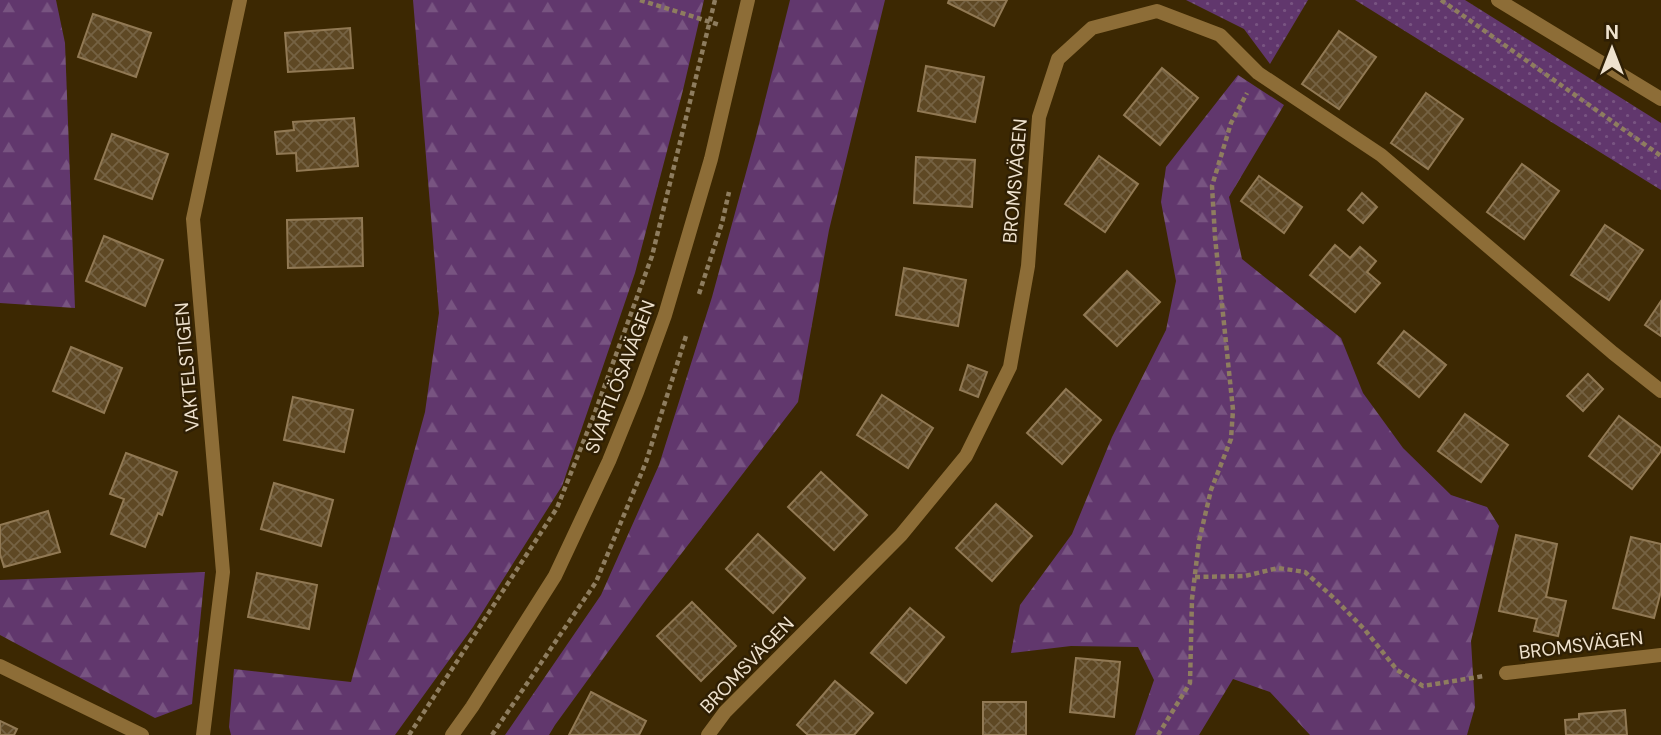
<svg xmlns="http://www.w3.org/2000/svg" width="1661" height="735" viewBox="0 0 1661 735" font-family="'DM Sans',sans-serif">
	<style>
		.grass { fill: url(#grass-dots) }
		.forest { fill: url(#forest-firs) }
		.building { fill: url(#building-cross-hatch); stroke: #917954; stroke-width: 2 }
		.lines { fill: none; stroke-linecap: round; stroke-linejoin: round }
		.path { stroke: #8e7d5f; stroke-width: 4.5; stroke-dasharray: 5 3.5; stroke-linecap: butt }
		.minor { stroke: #8d6d37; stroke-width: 14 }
		.tertiary { stroke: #8d6d37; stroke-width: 14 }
		.labels { text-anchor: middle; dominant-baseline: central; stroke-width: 5; stroke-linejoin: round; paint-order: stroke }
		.street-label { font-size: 19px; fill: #efe2ce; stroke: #2f1f04 }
	</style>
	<defs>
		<pattern id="grass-dots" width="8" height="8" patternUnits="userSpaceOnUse" patternTransform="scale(1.75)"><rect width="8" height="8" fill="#61376d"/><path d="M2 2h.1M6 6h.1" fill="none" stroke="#785481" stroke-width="1.8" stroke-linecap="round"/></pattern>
		<pattern id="forest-firs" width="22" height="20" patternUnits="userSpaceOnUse" patternTransform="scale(1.75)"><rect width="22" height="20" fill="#61376d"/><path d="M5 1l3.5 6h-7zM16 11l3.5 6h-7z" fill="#785481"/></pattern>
		<pattern id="building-cross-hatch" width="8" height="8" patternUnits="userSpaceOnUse" patternTransform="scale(1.75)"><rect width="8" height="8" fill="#5e4824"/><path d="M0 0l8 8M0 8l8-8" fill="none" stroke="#756243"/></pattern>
	</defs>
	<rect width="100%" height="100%" fill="#3c2802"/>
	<g class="grass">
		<polygon points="1186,0 1308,0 1270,64 1244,29"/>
		<polygon points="1355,0 1465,0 1661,123 1661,190"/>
	</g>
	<g class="forest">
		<polygon points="0,0 56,0 65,43 75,308 0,303"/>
		<polygon points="413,0 704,0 683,90 635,273 562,486 473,627 395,735 231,735 229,727 234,669 351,682 425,412 439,313"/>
		<polygon points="790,0 885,0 829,230 798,402 648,597 555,725 549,735 505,735 601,595 659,465 712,297 756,136"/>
		<polygon points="1238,75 1284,105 1229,197 1242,259 1341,338 1363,393 1403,448 1451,495 1487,507 1499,526 1471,641 1475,707 1467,735 1310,735 1270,692 1233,679 1199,735 1135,735 1154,680 1138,647 1071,646 1011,653 1020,605 1072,534 1112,437 1166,330 1176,281 1161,202 1166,167"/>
		<polygon points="205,572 192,704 155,718 0,635 0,580"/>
	</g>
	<g class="building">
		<polygon points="949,0 1007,0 994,26 948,3"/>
		<polygon points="93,14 151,33 136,77 78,57"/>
		<polygon points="350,28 353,68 288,72 285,33"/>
		<polygon points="1339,31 1376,57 1339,109 1302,84"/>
		<polygon points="926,66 984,77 975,122 918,111"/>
		<polygon points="1162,68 1198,98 1160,145 1124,115"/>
		<polygon points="1426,93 1463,119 1428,169 1391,143"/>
		<polygon points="354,118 358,166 297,171 296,153 277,154 275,132 294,130 293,122"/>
		<polygon points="112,134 168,154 152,199 95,179"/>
		<polygon points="1099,156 1138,184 1105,232 1065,204"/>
		<polygon points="916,157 975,160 972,207 914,203"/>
		<polygon points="1522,164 1559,191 1524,239 1487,212"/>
		<polygon points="1259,176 1302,207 1284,233 1241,201"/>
		<polygon points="1362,193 1377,207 1363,223 1348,210"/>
		<polygon points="362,218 363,266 288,268 287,220"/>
		<polygon points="1605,225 1643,250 1609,300 1571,275"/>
		<polygon points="104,236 163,260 145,306 86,281"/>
		<polygon points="1335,245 1350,258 1360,247 1376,261 1367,272 1380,283 1355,312 1310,275"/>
		<polygon points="904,268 966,280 958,326 896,315"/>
		<polygon points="1127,271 1160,302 1117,346 1084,315"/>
		<polygon points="1661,301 1661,336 1645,325"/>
		<polygon points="1404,331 1446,365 1419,397 1378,363"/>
		<polygon points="71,347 122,368 104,413 53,391"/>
		<polygon points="968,365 987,372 978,397 960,390"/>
		<polygon points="1588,374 1603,389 1583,411 1567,396"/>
		<polygon points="1066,389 1101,420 1062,464 1027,433"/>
		<polygon points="882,395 933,428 908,468 857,435"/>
		<polygon points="293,397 353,410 344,452 284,440"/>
		<polygon points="1465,414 1508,445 1481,482 1438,451"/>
		<polygon points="1619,416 1661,448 1661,451 1632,489 1589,456"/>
		<polygon points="126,453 177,472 162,515 158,513 145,547 111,534 124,499 110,494"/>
		<polygon points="821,472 867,515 834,550 788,507"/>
		<polygon points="274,483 333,500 321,546 261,529"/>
		<polygon points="996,504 1032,536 992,581 956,548"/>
		<polygon points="48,511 60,552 4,567 0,554 0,525"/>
		<polygon points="758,534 805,578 773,613 726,569"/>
		<polygon points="1516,535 1557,544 1546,597 1566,601 1558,636 1534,631 1537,619 1499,611"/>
		<polygon points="1631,537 1661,544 1661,591 1654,618 1613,608"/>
		<polygon points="257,573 317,585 309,629 248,617"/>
		<polygon points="692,602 736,646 701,681 657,636"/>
		<polygon points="910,608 944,637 906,683 871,653"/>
		<polygon points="1076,658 1120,662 1114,717 1070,712"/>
		<polygon points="835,681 873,713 854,735 808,735 797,725"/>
		<polygon points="591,692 646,721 639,735 569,735"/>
		<rect x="983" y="702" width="43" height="33"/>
		<polygon points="1625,710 1627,735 1566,735 1565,720 1579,719 1579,714"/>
		<polygon points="0,721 17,729 14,735 0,735"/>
	</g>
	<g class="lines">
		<g class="path">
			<polyline points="640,0 720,25"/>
			<polyline points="1441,0 1661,156"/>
			<polyline points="699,294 722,223 729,192"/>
			<polyline points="1195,577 1245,576 1278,568 1305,572 1335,599 1365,630 1397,670 1423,686 1484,676"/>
			<polyline points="409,735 557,508 594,415 652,256 715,0"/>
			<polyline points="492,735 596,582 646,462 686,336"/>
			<polyline points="1158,735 1190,683 1192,599 1199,541 1211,490 1231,439 1233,410 1215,237 1212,186 1231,123 1247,93"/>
		</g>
		<g class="minor">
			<polyline points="0,666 142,735"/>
			<polyline points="1506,673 1661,655"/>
			<polyline points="203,735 223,572 193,219 240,0"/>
			<polyline points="708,735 725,712 901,535 966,456 1010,367 1028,266 1039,117 1058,59 1092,28 1157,11 1220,35 1258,73 1381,155 1613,353 1661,391"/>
		</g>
		<g class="tertiary">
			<polyline points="1498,0 1661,99"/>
			<polyline points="452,735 472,707 555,576 609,461 637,392 665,315 711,159 748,0"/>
		</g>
	</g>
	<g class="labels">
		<g class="street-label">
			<text transform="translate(1015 181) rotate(-85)">BROMSVÄGEN</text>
			<text transform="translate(187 367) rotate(-95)">VAKTELSTIGEN</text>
			<text transform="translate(620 377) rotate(-69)">SVARTLÖSAVÄGEN</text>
			<text transform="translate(1581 645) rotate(-7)">BROMSVÄGEN</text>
			<text transform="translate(747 665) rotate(-46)">BROMSVÄGEN</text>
		</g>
	</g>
	<g transform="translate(1612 49)" stroke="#2f1f04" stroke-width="5" paint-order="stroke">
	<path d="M0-5L12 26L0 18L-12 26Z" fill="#efe2ce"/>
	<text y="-10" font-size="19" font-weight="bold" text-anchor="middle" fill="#efe2ce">N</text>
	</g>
</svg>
